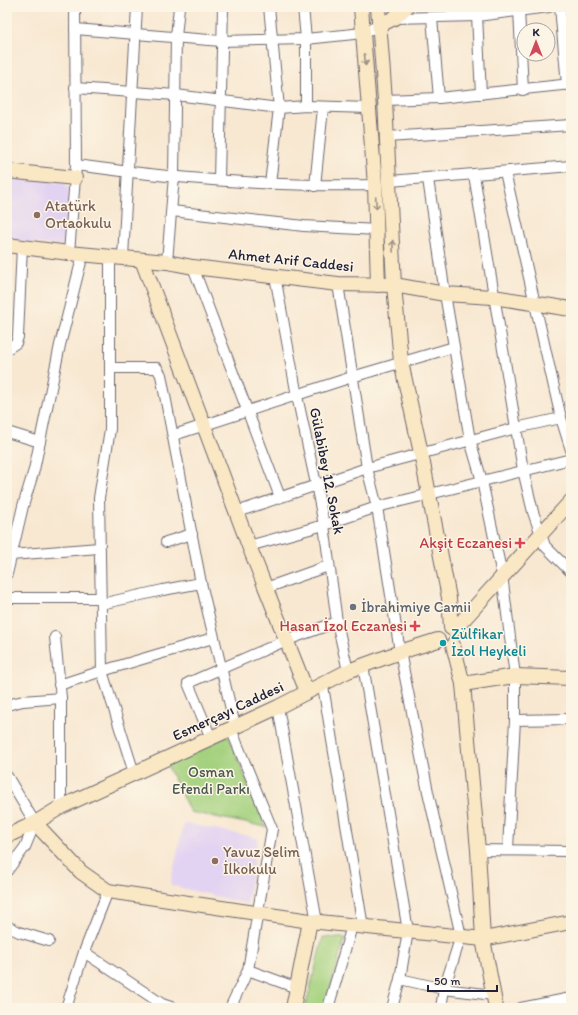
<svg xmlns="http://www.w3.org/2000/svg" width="578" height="1015" viewBox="0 0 578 1015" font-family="Itim,sans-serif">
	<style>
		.built { fill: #e3d3f2 }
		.green { fill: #a4d17e; stroke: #637a5c }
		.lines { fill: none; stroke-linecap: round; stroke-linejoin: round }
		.street-casing { stroke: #6d6770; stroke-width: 12 }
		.secondary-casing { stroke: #6d6770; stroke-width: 16 }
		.street { stroke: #fff; stroke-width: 10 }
		.secondary { stroke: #fae7c3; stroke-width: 14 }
		.oneway { stroke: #998e86 }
		.education-dot { fill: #8d6e63; stroke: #fcf5e5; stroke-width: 1.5 }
		.health-dot { fill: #e0444e; stroke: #fcf5e5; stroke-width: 1.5 }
		.worship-dot { fill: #6b7280; stroke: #fcf5e5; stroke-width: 1.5 }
		.culture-dot { fill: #0f9aa8; stroke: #fcf5e5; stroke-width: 1.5 }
		.labels { text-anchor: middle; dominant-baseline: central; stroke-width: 3; stroke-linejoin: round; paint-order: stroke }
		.education-label { font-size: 15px; fill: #785e54; stroke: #fcf5e5; text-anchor: start }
		.street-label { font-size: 15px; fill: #22223b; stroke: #fcf5e5 }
		.health-label { font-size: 15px; fill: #be3a42; stroke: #fcf5e5; text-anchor: end }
		.worship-label { font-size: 15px; fill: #5b616d; stroke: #fcf5e5; text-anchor: start }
		.culture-label { font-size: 15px; fill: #0d838f; stroke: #fcf5e5; text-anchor: start }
		.park-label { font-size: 15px; fill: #49574f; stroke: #fcf5e5 }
	</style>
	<rect width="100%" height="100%" fill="#fcf5e5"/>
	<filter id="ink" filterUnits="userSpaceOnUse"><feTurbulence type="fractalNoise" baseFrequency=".025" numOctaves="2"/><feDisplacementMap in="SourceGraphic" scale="8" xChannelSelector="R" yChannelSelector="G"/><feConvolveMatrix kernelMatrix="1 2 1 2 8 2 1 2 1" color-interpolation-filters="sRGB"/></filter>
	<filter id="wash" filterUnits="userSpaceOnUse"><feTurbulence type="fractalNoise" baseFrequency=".012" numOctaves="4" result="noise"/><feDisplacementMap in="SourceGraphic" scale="16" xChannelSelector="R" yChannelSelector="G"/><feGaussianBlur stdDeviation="0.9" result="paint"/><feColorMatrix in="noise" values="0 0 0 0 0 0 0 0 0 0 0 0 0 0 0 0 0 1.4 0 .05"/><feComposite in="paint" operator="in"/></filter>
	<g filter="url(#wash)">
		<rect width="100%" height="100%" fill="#f8e8d2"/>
		<g class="built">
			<polygon points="7,178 64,182 69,190 64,246 7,241"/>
			<polygon points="184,823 258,838 247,904 170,885"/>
		</g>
		<g class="green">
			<polygon points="228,735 266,827 190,812 167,765"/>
			<polygon points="323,937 345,938 324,1008 305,1008"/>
		</g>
	</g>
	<g filter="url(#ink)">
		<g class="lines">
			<defs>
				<g id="street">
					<polyline points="269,7 279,108 270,184"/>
					<polyline points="303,7 306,39 306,106"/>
					<polyline points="522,7 519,10 523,90"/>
					<polyline points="560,7 567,85"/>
					<polyline points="477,16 481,94"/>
					<polyline points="394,18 477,16 549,7"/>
					<polyline points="432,18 439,98"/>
					<polyline points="75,29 221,41 306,39 363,33 380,25"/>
					<polyline points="75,88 176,95 279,108 306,106 369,108"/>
					<polyline points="385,100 439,98 571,84"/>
					<polyline points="387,137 571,125"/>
					<path d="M76,165c99,14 199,22 299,20"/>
					<polyline points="505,172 561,418 571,450"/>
					<polyline points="474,175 523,470 533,512 545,546 571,572"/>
					<polyline points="219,179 223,7"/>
					<polyline points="428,179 445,294 470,440 482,481 502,575 515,676 515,720 508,849"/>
					<polyline points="390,181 571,166"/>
					<polyline points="315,186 323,108"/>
					<polyline points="172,211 304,226 377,230"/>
					<polyline points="69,253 76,165 75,7"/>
					<polyline points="110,256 110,429 99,498 102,671 134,773"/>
					<polyline points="123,257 137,7"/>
					<polyline points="167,262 174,176 176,37 179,7"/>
					<polyline points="193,267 280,497"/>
					<polyline points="275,276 297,396 316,484 324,525 337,622 348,671"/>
					<polyline points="338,284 367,468 377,507 400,652 428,792 461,936 444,989 441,1008"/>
					<polyline points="7,349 16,343 18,337 22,246"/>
					<polyline points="110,368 157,368 161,375 201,583 235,726"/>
					<polyline points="7,432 40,442"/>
					<polyline points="174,435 352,377 454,347"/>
					<polyline points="237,512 367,468 516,428 561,418"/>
					<polyline points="166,542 192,534"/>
					<polyline points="249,546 324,525 377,507 571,459"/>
					<polyline points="11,555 99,548"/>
					<polyline points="7,574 23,506 34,470 60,345 83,254"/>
					<polyline points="266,588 328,566"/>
					<polyline points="7,598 100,598"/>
					<polyline points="101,604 163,590 201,583"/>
					<polyline points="55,637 61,698 61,807"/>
					<polyline points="363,665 408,931 400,979 392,1008"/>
					<polyline points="59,685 102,671 213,638"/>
					<polyline points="323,686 363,927"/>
					<polyline points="7,705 23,701 61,698"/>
					<polyline points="278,707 317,922"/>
					<polyline points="515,720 571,719"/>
					<polyline points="211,738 188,683 287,640 337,622"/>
					<polyline points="7,776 35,823 25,847 7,871"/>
					<polyline points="478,850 571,851"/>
					<polyline points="7,926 19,932 49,941"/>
					<polyline points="84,952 162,1004 174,1008"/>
					<polyline points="248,970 297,988"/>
					<polyline points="400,979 444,989 493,995"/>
					<polyline points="66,1008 84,952 108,891"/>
					<polyline points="230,1008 248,970 272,829 231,729"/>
					<polyline points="328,1008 352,926"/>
					<polyline points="521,1008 571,998"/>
				</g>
				<g id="secondary">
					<polyline points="361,7 375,185 378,285"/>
					<polyline points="378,7 385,100 394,285 401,362 421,453 449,598 451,628"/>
					<polyline points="380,25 394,18 406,7"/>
					<polyline points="7,171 75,178"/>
					<polyline points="7,245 69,253 167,262 193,267 338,284 394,285 445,294 493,297 571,309"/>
					<polyline points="142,260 249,546 307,692"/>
					<polyline points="454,630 571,501"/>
					<polyline points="453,645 463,684 478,850 483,939 496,1008"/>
					<polyline points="463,684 515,676 571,678"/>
					<polyline points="35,823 81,872 108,891 310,921 483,939 571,922"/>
					<polyline points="7,836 35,823 61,807 278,707 348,671 400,652 438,640"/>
					<polyline points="293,1008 310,921"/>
				</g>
			</defs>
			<use href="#street" class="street-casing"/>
			<use href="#secondary" class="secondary-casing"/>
			<use href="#street" class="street"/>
			<use href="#secondary" class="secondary"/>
		</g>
		<defs><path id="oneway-shaft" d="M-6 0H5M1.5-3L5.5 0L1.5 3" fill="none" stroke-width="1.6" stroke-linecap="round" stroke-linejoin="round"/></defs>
		<g class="oneway">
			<use href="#oneway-shaft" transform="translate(365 60) rotate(85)"/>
			<use href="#oneway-shaft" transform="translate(376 203) rotate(87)"/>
			<use href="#oneway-shaft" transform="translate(393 246) rotate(-92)"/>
		</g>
	</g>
	<g class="education-dot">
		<circle cx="37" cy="215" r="4"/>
		<circle cx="215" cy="861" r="4"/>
	</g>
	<g class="health-dot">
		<path d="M518 537h4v4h4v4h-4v4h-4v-4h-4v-4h4z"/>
		<path d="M413 620h4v4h4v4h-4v4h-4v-4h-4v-4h4z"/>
	</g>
	<circle class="worship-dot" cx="353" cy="607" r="4"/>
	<circle class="culture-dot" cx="443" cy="643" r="4"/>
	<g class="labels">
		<g class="education-label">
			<text x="45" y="206">Atatürk<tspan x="45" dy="17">Ortaokulu</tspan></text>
			<text x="223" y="852">Yavuz Selim<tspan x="223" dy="17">İlkokulu</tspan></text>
		</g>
		<g class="street-label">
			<text transform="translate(291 260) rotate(6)">Ahmet Arif Caddesi</text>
			<text transform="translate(327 471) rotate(79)">Gülabibey 12. Sokak</text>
			<text transform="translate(228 711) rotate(-25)">Esmerçayı Caddesi</text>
		</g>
		<g class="health-label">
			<text x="512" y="543">Akşit Eczanesi</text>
			<text x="407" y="626">Hasan İzol Eczanesi</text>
		</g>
		<g class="worship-label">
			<text x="361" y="607">İbrahimiye Camii</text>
		</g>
		<g class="culture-label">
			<text x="451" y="634">Zülfikar<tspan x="451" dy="17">İzol Heykeli</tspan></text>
		</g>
		<g class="park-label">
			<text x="211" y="772">Osman<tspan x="211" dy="17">Efendi Parkı</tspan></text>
		</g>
	</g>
	<rect width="578" height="1015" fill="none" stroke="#fcf5e5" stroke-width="24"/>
	<g transform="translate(536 42)"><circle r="19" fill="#fcf5e5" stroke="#a5a1a1"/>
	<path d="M0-3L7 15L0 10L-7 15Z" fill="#d1495b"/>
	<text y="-6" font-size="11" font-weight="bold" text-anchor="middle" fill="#22223b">K</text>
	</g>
	<path d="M428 985v6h69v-6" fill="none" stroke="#22223b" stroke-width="2"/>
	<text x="434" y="985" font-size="12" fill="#22223b" stroke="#fcf5e5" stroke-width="3" paint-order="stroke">50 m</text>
</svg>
